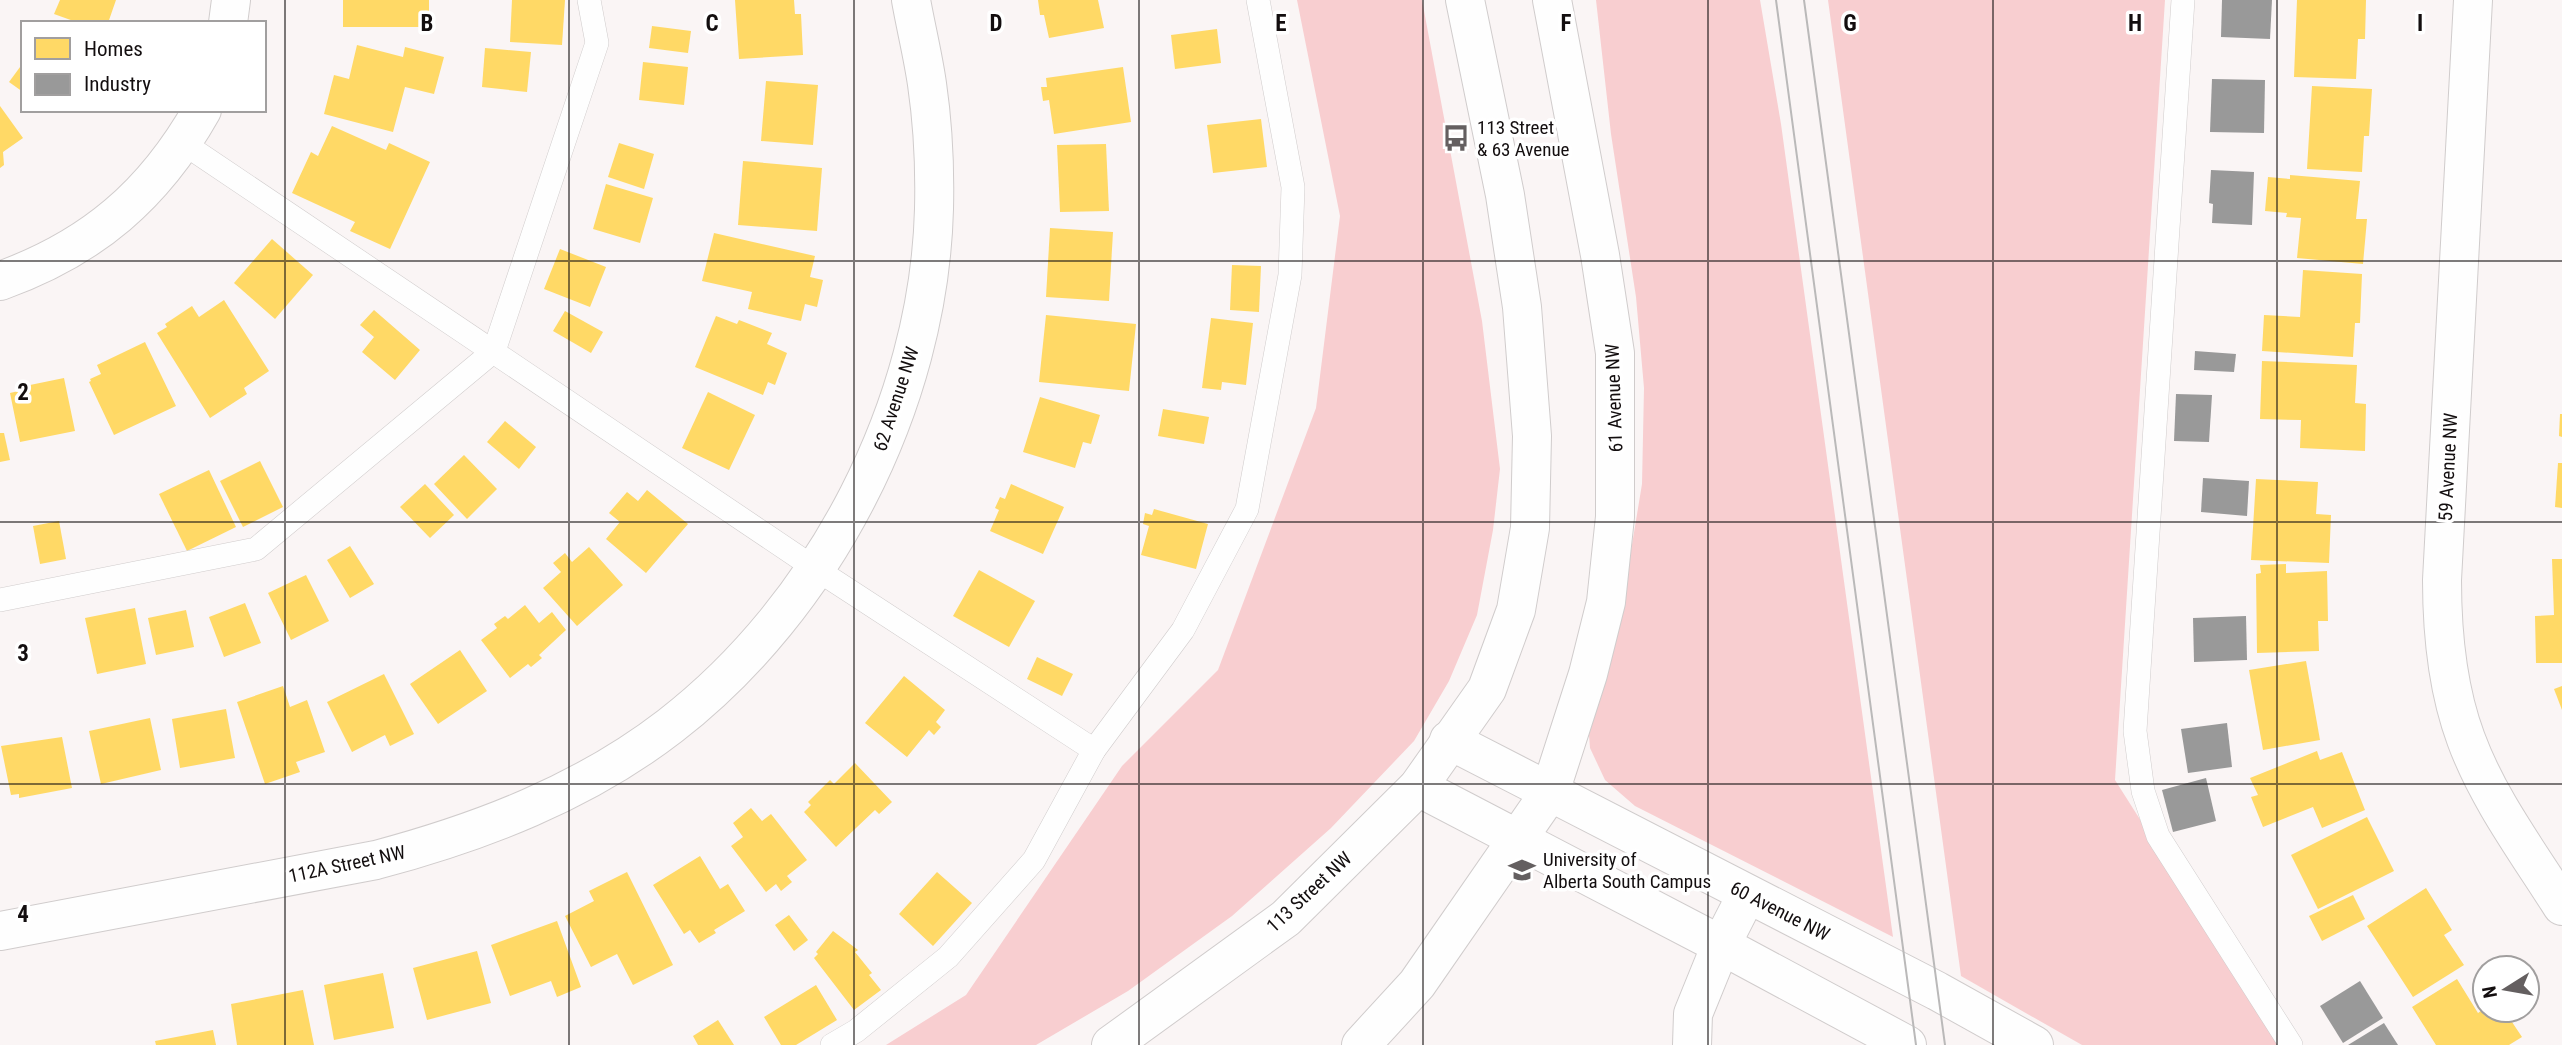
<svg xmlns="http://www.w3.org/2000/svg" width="2562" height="1045" viewBox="0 0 2562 1045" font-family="'Roboto Condensed',sans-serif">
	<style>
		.green { fill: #f8ced0 }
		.homes { fill: #ffd966 }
		.industry { fill: #999 }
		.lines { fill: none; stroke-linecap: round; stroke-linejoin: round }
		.service-casing { stroke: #d0cccc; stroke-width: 24 }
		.minor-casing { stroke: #d0cccc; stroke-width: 40 }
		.tertiary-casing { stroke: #d0cccc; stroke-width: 40 }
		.secondary-casing { stroke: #d0cccc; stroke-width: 40 }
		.service { stroke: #fefefe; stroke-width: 23 }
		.minor { stroke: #fefefe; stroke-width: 38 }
		.tertiary { stroke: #fefefe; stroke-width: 38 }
		.secondary { stroke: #fefefe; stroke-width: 38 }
		.tram { stroke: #bab9b9; stroke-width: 2 }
		.grid { fill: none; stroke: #130e0f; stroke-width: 2; stroke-opacity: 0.55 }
		.labels { text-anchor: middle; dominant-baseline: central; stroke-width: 7; stroke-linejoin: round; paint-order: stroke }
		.poi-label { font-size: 19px; fill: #130e0f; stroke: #fff; text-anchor: start }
		.street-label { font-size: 19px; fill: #130e0f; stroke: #fff }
		.grid-label { font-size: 23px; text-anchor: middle; font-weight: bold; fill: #130e0f; stroke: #fff; stroke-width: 7; stroke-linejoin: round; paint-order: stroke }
	</style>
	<rect width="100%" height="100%" fill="#faf5f5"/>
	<g class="green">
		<polygon points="1297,0 1422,0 1482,321 1500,469 1493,530 1477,615 1449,681 1414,741 1331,828 1232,916 1128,991 1036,1045 886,1045 966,995 1122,766 1218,670 1316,408 1340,216"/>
		<polygon points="1596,0 1760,0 1781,124 1893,937 1635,806 1605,780 1590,748 1589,735 1590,716 1624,593 1642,484 1644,388 1636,297 1611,134"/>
		<polygon points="1828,0 2165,0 2115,780 2283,1045 2082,1045 1961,976"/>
	</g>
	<g class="homes">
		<polygon points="60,0 116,0 108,23 79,23 54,14"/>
		<rect x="343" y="0" width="86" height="27"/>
		<polygon points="512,0 565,0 562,45 510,42"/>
		<polygon points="735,0 794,0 795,14 801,14 803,55 739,59"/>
		<polygon points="1038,0 1098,0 1104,28 1049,38 1044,15 1040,15"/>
		<polygon points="2297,0 2366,0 2365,39 2358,39 2356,79 2294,77"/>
		<polygon points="652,26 691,31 688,53 649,48"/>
		<polygon points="1217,29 1221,63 1175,69 1171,35"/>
		<polygon points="357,45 403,57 405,47 444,57 434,94 405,87 393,132 324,114 334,75 349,79"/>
		<polygon points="485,48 531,52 527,92 482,87"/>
		<polygon points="643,62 688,67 684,105 639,100"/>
		<polygon points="23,63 23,92 9,82"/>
		<polygon points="1123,67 1131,122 1054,134 1049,100 1043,101 1041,87 1047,87 1046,78"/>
		<polygon points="766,81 818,85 813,145 761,141"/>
		<polygon points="2312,86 2372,89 2369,136 2364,136 2362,172 2307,169"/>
		<polygon points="0,106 23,138 3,152 4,165 0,168"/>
		<polygon points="1261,119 1267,167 1213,173 1207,125"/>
		<polygon points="332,126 386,150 389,143 430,162 390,249 350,231 355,222 292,193 311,152 318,156"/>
		<polygon points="619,143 654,154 644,189 608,177"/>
		<polygon points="1106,144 1109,211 1060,212 1057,145"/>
		<polygon points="743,161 822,168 817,231 738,225"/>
		<polygon points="2290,175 2360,181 2356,219 2367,219 2363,264 2297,258 2301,218 2286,217 2287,213 2265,211 2268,177 2290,179"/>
		<polygon points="606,184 653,198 640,243 593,229"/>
		<polygon points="1050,228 1113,232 1109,301 1046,297"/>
		<polygon points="714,233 815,256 810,277 823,280 817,307 805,304 801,321 748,309 752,292 702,281"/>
		<polygon points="272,239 313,275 275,319 234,283"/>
		<polygon points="560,249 606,267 590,307 544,289"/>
		<polygon points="1232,265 1261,266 1259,312 1230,310"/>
		<polygon points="2303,270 2362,274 2360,323 2355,323 2353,357 2262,351 2264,315 2300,317"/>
		<polygon points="224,300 269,371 244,388 247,394 210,418 157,333 167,327 165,324 192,306 199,317"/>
		<polygon points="374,310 420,350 395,380 362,352 374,337 360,325"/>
		<polygon points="565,311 603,332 591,353 553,331"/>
		<polygon points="1046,315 1136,324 1129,391 1039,382"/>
		<polygon points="716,316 737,324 739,320 772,333 767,344 787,353 775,385 768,382 763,395 695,367"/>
		<polygon points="1211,318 1253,323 1246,385 1222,382 1221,390 1202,388"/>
		<polygon points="145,342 176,406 114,435 89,382 91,381 90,379 101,374 97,365"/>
		<polygon points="2262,361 2357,365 2355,403 2366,404 2365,451 2300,448 2301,420 2260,419"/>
		<polygon points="64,378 75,431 20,442 10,393 31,388 30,385"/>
		<polygon points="708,392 755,415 729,470 682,448"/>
		<polygon points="1040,397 1100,415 1091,444 1083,442 1075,468 1023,452"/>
		<polygon points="1163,409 1209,417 1204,444 1158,436"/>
		<polygon points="2560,414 2562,414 2562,437 2559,436"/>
		<polygon points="505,421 536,447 519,469 487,442"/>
		<polygon points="0,433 4,433 10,460 0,462"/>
		<polygon points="464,455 497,489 467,519 434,484"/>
		<polygon points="260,461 283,507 243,527 220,481"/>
		<polygon points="2558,463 2562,463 2562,508 2555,507"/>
		<polygon points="209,470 236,527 187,551 159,494"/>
		<polygon points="2256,479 2318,482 2316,514 2331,515 2329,563 2251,560"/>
		<polygon points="425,484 454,515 430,538 400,507"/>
		<polygon points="1011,484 1064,507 1043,554 990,531 999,510 995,508 1000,497 1005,499"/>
		<polygon points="647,490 688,524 646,573 606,539 620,522 609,513 627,492 638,501"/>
		<polygon points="1154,509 1208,524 1196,569 1141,555 1149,526 1143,524 1145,513 1152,515"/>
		<polygon points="59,521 66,559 40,564 33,526"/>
		<polygon points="350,546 374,584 350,598 327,560"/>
		<polygon points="589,547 623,585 577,626 543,588 561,572 553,563 565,553 572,562"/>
		<polygon points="2552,559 2562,559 2562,663 2536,663 2535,616 2554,615"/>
		<polygon points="2286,564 2286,573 2327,571 2328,621 2318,621 2319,651 2257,653 2256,574 2261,573 2260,565"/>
		<polygon points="979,570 1035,601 1009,647 953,616"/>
		<polygon points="306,575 329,621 291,640 268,593"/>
		<polygon points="245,603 261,643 224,657 209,617"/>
		<polygon points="525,605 539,623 552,612 566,630 539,655 542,658 531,667 528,664 510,678 481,640 497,628 494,624 505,616 508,619"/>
		<polygon points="135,608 146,664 97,674 85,618"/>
		<polygon points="186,610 194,647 156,655 148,618"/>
		<polygon points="460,650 487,691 438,724 410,684"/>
		<polygon points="1037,657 1073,674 1062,696 1027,679"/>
		<polygon points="2306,661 2320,740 2263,750 2249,670"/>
		<polygon points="384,674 414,734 390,746 385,735 352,752 327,702"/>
		<polygon points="904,676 945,710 936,722 941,727 934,735 929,730 907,757 865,723"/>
		<polygon points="283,686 290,707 307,700 325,752 296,762 300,772 265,784 237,702"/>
		<polygon points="2562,686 2562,710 2554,689"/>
		<polygon points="226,709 235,758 180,768 172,719"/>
		<polygon points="150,718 161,770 101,784 89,731"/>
		<polygon points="62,737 72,788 19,798 19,794 11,795 1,746"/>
		<polygon points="2317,751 2320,760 2342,752 2365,810 2322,828 2313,807 2263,827 2251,797 2258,795 2250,778"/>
		<polygon points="855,763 892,802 879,814 875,810 836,847 804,812 811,805 808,802 830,780 834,784"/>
		<polygon points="751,808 762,821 771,814 807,860 787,876 792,882 781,891 776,884 766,892 731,846 743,837 733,823"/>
		<polygon points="2367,817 2394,871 2318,909 2291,855"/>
		<polygon points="700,856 720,889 728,884 745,911 714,930 716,933 699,943 690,930 684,934 653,885"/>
		<polygon points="627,872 673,965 633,985 617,954 591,967 565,916 594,901 589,891"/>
		<polygon points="937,872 972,903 933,946 899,914"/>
		<polygon points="2426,888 2452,930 2444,935 2464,965 2413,997 2367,926"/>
		<polygon points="2353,895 2365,919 2322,941 2309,916"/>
		<polygon points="789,915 808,940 794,951 775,925"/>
		<polygon points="557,921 581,987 557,997 551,981 510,996 491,945"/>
		<polygon points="833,931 858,950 855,952 872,973 869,975 881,990 854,1010 814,958 818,954 816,952"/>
		<polygon points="477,951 491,1003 427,1020 413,968"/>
		<polygon points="383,973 394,1028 334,1040 324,985"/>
		<polygon points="2457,979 2478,1013 2485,1008 2485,1010 2504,1010 2522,1037 2509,1045 2436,1045 2412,1007"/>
		<polygon points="816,985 837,1020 796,1045 781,1045 764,1017"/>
		<polygon points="303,990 314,1045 237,1045 231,1004"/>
		<polygon points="718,1020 734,1045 698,1045 693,1036"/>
		<polygon points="213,1030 216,1045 156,1045 155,1041"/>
	</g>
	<g class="industry">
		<polygon points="2222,0 2272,0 2270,39 2221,37"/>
		<polygon points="2212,79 2265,80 2264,133 2210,132"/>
		<polygon points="2211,170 2254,172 2252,225 2212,223 2213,204 2209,203"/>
		<polygon points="2195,351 2236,354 2234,372 2194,370"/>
		<polygon points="2176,394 2212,395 2209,442 2174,441"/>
		<polygon points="2203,478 2249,481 2247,516 2201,512"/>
		<polygon points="2246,616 2247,660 2194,662 2193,618"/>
		<polygon points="2227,723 2232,767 2188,773 2181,729"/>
		<polygon points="2206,778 2216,821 2173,832 2162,790"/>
		<polygon points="2360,981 2383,1018 2343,1043 2320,1006"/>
		<polygon points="2384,1023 2398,1045 2348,1045"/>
	</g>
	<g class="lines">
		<defs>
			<g id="service">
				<polyline points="2183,0 2135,731 2143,791 2158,836 2291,1045"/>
				<polyline points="183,143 816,569 1094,750"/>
				<polyline points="0,600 256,549 494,351 597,43 589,0"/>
				<polyline points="832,1045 856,1031 948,957 1034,860 1094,750 1183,630 1247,509 1290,275 1293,187 1258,0"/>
			</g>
			<g id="minor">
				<path d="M2473,0l-31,580c0,54 5,108 24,159 22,60 62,113 96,167"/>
				<polyline points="228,23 231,0"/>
				<path d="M0,281c92,-33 154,-86 202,-171"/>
				<path d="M0,931l376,-71c105,-28 207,-67 294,-134 154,-119 259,-321 264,-517 1,-41 -1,-84 -7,-125 -4,-28 -11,-56 -16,-84"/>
				<polyline points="1692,1045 1693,1014 1721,945 1747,894"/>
			</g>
			<g id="tertiary">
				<polyline points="1449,740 1937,991 2034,1045"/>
				<polyline points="1418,787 1721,945 1907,1045"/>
			</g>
			<g id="secondary">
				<polyline points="1111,1045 1286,918 1418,787 1487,689 1516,610 1530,528 1532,436 1522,307 1505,195 1465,0"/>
				<polyline points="1361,1045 1417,984 1550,792 1588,674 1606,602 1615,517 1615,353 1600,255 1552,0"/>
			</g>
		</defs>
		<use href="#service" class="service-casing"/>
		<use href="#minor" class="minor-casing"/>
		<use href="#tertiary" class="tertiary-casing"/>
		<use href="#secondary" class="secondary-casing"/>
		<use href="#service" class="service"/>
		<use href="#minor" class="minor"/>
		<use href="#tertiary" class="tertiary"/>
		<use href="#secondary" class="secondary"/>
		<g class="tram">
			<polyline points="1776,0 1916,1045"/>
			<polyline points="1804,0 1945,1045"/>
		</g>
	</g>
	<path class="grid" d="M285,0v1045M569,0v1045M854,0v1045M1139,0v1045M1423,0v1045M1708,0v1045M1993,0v1045M2277,0v1045M0,261h2562M0,522h2562M0,784h2562"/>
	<defs>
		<symbol id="bus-bare" viewBox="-9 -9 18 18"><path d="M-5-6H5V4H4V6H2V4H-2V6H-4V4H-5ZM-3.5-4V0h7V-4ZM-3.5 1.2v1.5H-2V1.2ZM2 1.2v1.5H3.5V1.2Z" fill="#645f60" stroke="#fff" stroke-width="2.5" paint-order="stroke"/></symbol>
		<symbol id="university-bare" viewBox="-9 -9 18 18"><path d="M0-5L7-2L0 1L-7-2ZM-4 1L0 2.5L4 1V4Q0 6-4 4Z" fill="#645f60" stroke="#fff" stroke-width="2.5" paint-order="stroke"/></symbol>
	</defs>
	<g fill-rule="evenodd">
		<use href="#bus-bare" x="1437" y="119" width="38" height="38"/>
		<use href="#university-bare" x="1503" y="851" width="38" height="38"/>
	</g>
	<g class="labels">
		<g class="poi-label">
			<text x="1477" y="127">113 Street<tspan x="1477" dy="22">&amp; 63 Avenue</tspan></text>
			<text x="1543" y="859">University of<tspan x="1543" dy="22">Alberta South Campus</tspan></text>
		</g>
		<g class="street-label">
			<text transform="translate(1614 398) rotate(-92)">61 Avenue NW</text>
			<text transform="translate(896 399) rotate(-72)">62 Avenue NW</text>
			<text transform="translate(2448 467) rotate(-87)">59 Avenue NW</text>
			<text transform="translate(347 864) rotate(-12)">112A Street NW</text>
			<text transform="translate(1309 892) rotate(-43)">113 Street NW</text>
			<text transform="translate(1780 911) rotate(27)">60 Avenue NW</text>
		</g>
	</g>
	<g class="grid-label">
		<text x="427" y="31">B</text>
		<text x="712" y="31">C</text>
		<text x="996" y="31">D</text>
		<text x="1281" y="31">E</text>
		<text x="1566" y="31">F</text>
		<text x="1850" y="31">G</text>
		<text x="2135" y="31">H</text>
		<text x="2420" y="31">I</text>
		<text x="23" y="400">2</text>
		<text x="23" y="661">3</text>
		<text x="23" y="922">4</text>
	</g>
	<rect x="21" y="21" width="245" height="91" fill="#ffffff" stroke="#a19f9f" stroke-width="2"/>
	<rect x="35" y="38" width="35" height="21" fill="#ffd966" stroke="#a19f9f" stroke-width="2"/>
	<text x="84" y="56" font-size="21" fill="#130e0f">Homes</text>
	<rect x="35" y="74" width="35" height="21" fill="#999999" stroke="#a19f9f" stroke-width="2"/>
	<text x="84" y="91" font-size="21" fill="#130e0f">Industry</text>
	<g transform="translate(2506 989) rotate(259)"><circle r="33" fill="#ffffff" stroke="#a19f9f" stroke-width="2"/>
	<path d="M0-5L12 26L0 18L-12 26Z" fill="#645f60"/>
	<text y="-10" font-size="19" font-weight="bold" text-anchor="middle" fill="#130e0f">N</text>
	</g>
</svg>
